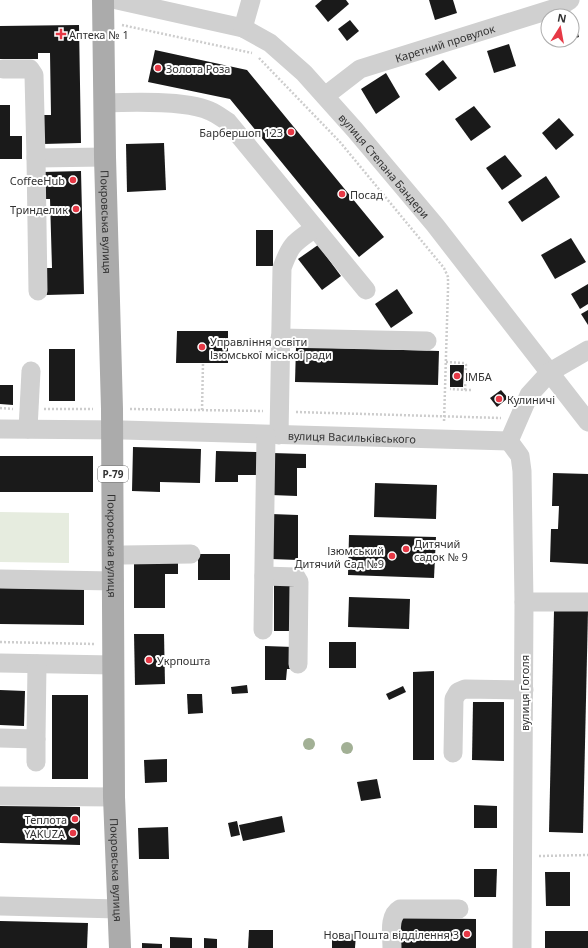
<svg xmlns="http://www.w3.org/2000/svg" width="588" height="948" viewBox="0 0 588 948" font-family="'Noto Sans',sans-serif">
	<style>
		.green { fill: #e6ecdf }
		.building { fill: #1a1a1a }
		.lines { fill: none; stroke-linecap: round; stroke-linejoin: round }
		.path { stroke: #cdcdcd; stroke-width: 2.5; stroke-dasharray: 2 2; stroke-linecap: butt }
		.minor { stroke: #d0d0d0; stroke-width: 19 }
		.major { stroke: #ababab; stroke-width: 22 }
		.tree { fill: #a2b095 }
		.poi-dot { fill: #e63946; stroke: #fff; stroke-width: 1.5 }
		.labels { text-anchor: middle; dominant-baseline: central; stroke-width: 4; stroke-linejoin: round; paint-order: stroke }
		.shield { fill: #fff; stroke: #707070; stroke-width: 1 }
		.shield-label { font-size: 10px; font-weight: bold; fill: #333 }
		.poi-label { font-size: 11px; fill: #333; stroke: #fff; text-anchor: start }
		.street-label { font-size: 11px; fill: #333; stroke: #fff }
	</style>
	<rect width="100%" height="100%" fill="#fff"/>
	<polygon class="green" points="0,512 69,513 69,563 0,562"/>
	<g class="building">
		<polygon points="322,0 346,0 349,4 328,22 315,6"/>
		<polygon points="429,0 453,0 457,13 435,20"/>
		<polygon points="572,15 579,37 572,39"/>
		<polygon points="350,20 359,31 347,41 338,29"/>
		<polygon points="79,25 81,143 43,144 43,115 51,115 50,53 38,53 38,59 0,59 0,26"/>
		<polygon points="509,44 516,66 494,73 487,51"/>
		<polygon points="155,50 247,70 384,237 359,257 230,99 148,82"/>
		<polygon points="443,60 457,78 439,91 425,74"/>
		<polygon points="386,73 400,97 376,114 361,89"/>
		<polygon points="0,105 10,105 10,136 22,136 22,159 0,159"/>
		<polygon points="474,106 491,127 471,141 455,119"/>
		<polygon points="559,118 574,135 556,150 542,133"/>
		<polygon points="164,143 166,190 127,192 126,144"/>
		<polygon points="505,155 522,176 502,190 486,168"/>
		<polygon points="81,171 84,294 46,295 46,268 52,268 50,199 43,199 42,172"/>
		<polygon points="546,176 560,197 522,222 508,202"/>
		<rect x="256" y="230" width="17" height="36"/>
		<polygon points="571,238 586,262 555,279 541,255"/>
		<polygon points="318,245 341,276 322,290 298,259"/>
		<polygon points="588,284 588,304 580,309 571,294"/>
		<polygon points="397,289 413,313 391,328 375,304"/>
		<polygon points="588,310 588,325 581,314"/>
		<polygon points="177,331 228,331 228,363 176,363"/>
		<polygon points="296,347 439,351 438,385 295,382"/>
		<rect x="49" y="349" width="26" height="52"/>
		<polygon points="450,365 464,365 463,387 450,387"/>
		<polygon points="0,385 13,385 13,405 0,404"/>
		<polygon points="501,390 508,398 497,407 490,398"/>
		<polygon points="133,447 201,449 200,483 160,482 160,492 132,491"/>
		<polygon points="216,451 259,452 258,475 238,475 238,482 215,482"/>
		<polygon points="272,453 306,454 306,468 297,468 297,496 271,495"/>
		<rect x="0" y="456" width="93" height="36"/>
		<polygon points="553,473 588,474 588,564 550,562 551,529 558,529 559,506 552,506"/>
		<polygon points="375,483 437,485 436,519 374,517"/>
		<polygon points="271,514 298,515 298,560 271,559"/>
		<polygon points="349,535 436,537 434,578 348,575"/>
		<rect x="198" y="554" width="32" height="26"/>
		<polygon points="134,558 178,558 178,574 165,574 165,608 134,608"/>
		<polygon points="274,583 294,584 293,631 274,631"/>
		<polygon points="0,588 84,589 84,625 0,624"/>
		<polygon points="349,597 410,599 409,629 348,627"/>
		<polygon points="554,611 588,611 583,833 549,832"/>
		<polygon points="134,634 164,634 165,684 135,685"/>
		<rect x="329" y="642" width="27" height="26"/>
		<polygon points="265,646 293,647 292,669 287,669 286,680 265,680"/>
		<polygon points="434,671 434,760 413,760 413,672"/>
		<polygon points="247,685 248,693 232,694 231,687"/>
		<polygon points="403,686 406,692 389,700 386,694"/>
		<polygon points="0,690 25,691 24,726 0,725"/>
		<polygon points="187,694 202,694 203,713 188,714"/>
		<rect x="52" y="695" width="36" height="84"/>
		<polygon points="473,702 504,702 504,761 472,760"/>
		<polygon points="167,759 167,782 145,783 144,760"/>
		<polygon points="377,779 381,798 361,801 357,782"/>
		<polygon points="474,805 497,806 497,828 474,828"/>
		<polygon points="0,806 80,807 80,845 0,843"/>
		<polygon points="282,816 285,832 243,841 239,825"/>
		<polygon points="237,821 240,835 231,837 228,823"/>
		<polygon points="168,827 169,859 139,859 138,828"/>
		<polygon points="474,869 497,869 496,897 474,897"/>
		<polygon points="545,872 570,872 570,906 546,906"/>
		<polygon points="398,918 476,919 476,948 398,948"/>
		<polygon points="0,921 88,923 87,948 0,948"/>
		<polygon points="249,930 273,930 273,948 248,948"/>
		<rect x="545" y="931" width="43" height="17"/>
		<polygon points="332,933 356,934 355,948 332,948"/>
		<polygon points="170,937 192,938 192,948 170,948"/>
		<polygon points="204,938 217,939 217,948 204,948"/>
		<polygon points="142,943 162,944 162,948 142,948"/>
	</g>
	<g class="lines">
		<g class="path">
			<polyline points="122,25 252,53"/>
			<polyline points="259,58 340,142 444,268 448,277 448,289 444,422"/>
			<polyline points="446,362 464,363 466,365 465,390 450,389"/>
			<polyline points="465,390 473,390"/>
			<polyline points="0,408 13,409"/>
			<polyline points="44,409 93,409"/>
			<polyline points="130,409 263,411"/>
			<polyline points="202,410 203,363"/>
			<polyline points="296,412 501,418"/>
			<polyline points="0,642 95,644"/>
			<polyline points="539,856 588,855"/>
		</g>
		<g class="minor">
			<path id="s1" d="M117,0l126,28 27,15 34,30 51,57 80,95 153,197"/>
			<polyline points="243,28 251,0"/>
			<polyline points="3,69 30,69 34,75 36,158 105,157"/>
			<path id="s2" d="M325,96l35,-27 199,-62 11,-7"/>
			<path d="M104,103c27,-1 82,-3 106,8 7,3 12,7 18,11l138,168"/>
			<polyline points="36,158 38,291"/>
			<polyline points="280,338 427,341"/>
			<path id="s3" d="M0,429l123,1 386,11 20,-46 21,-23 38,-22"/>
			<polyline points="28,429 31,371"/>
			<path d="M279,435l3,-167c9,-25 12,-25 33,-40"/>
			<polyline points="509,441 520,456 522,471 524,602 522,948"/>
			<polyline points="124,555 191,554"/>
			<polyline points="264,576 296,577 299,582 298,664"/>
			<polyline points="0,579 114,581"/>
			<polyline points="524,602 588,602"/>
			<polyline points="263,630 266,435"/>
			<polyline points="0,663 114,665"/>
			<polyline points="0,738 36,739 37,664"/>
			<polyline points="453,753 454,699 458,692 465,689 524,690"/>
			<polyline points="36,762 36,739"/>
			<polyline points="0,796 114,797"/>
			<polyline points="0,906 118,909"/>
			<path d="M392,948c0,-13 -4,-32 8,-39h59"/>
		</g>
		<path class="major" id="s4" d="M103,0l2,157 7,252 2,388 6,151"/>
	</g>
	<g class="tree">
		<circle cx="309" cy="744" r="6"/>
		<circle cx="347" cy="748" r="6"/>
	</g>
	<g class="poi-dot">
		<path d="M59 28h4v4h4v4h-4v4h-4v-4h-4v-4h4z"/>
		<circle cx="158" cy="68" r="4"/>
		<circle cx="291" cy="132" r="4"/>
		<circle cx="73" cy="180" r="4"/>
		<circle cx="342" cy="194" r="4"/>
		<circle cx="76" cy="209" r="4"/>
		<circle cx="202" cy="347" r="4"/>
		<circle cx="457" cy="376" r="4"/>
		<circle cx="499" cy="399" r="4"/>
		<circle cx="406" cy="549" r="4"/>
		<circle cx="392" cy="556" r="4"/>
		<circle cx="149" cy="660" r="4"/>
		<circle cx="75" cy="819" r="4"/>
		<circle cx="73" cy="833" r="4"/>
		<circle cx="467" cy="934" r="4"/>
	</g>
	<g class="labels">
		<rect class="shield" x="98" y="466" width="30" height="16" rx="3"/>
		<g class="shield-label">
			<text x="113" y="474">Р-79</text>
		</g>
		<g class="poi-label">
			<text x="69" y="34">Аптека № 1</text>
			<text x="166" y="68">Золота Роза</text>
			<text x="283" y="132" text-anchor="end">Барбершоп 123</text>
			<text x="65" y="180" text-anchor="end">CoffeeHub</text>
			<text x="350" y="194">Посад</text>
			<text x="68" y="209" text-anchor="end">Тринделик</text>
			<text x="210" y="341">Управління освіти<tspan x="210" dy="13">Ізюмської міської ради</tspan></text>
			<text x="465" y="376">ІМБА</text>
			<text x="507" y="399">Кулиничі</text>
			<text x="414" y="543">Дитячий<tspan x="414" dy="13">садок № 9</tspan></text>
			<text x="384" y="550" text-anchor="end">Ізюмський<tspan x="384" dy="13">Дитячий Сад №9</tspan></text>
			<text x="157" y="660">Укрпошта</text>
			<text x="67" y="819" text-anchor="end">Теплота</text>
			<text x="65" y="833" text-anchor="end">YAKUZA</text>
			<text x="459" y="934" text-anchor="end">Нова Пошта відділення 3</text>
		</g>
		<g class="street-label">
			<text stroke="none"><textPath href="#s2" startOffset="133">Каретний провулок</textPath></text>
			<text stroke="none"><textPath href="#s1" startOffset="328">вулиця Степана Бандери</textPath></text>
			<text stroke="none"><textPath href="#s4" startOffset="222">Покровська вулиця</textPath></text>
			<text stroke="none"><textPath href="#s3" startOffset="352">вулиця Васильківського</textPath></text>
			<text stroke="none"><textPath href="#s4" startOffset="546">Покровська вулиця</textPath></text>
			<text transform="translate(524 693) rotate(-90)">вулиця Гоголя</text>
			<text stroke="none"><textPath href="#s4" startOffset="870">Покровська вулиця</textPath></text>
		</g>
	</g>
	<g transform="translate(560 28) rotate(11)"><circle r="19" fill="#ffffff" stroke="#adadad"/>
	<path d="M0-3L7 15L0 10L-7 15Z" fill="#e63946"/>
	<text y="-6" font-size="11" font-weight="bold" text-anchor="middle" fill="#333333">N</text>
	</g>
</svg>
